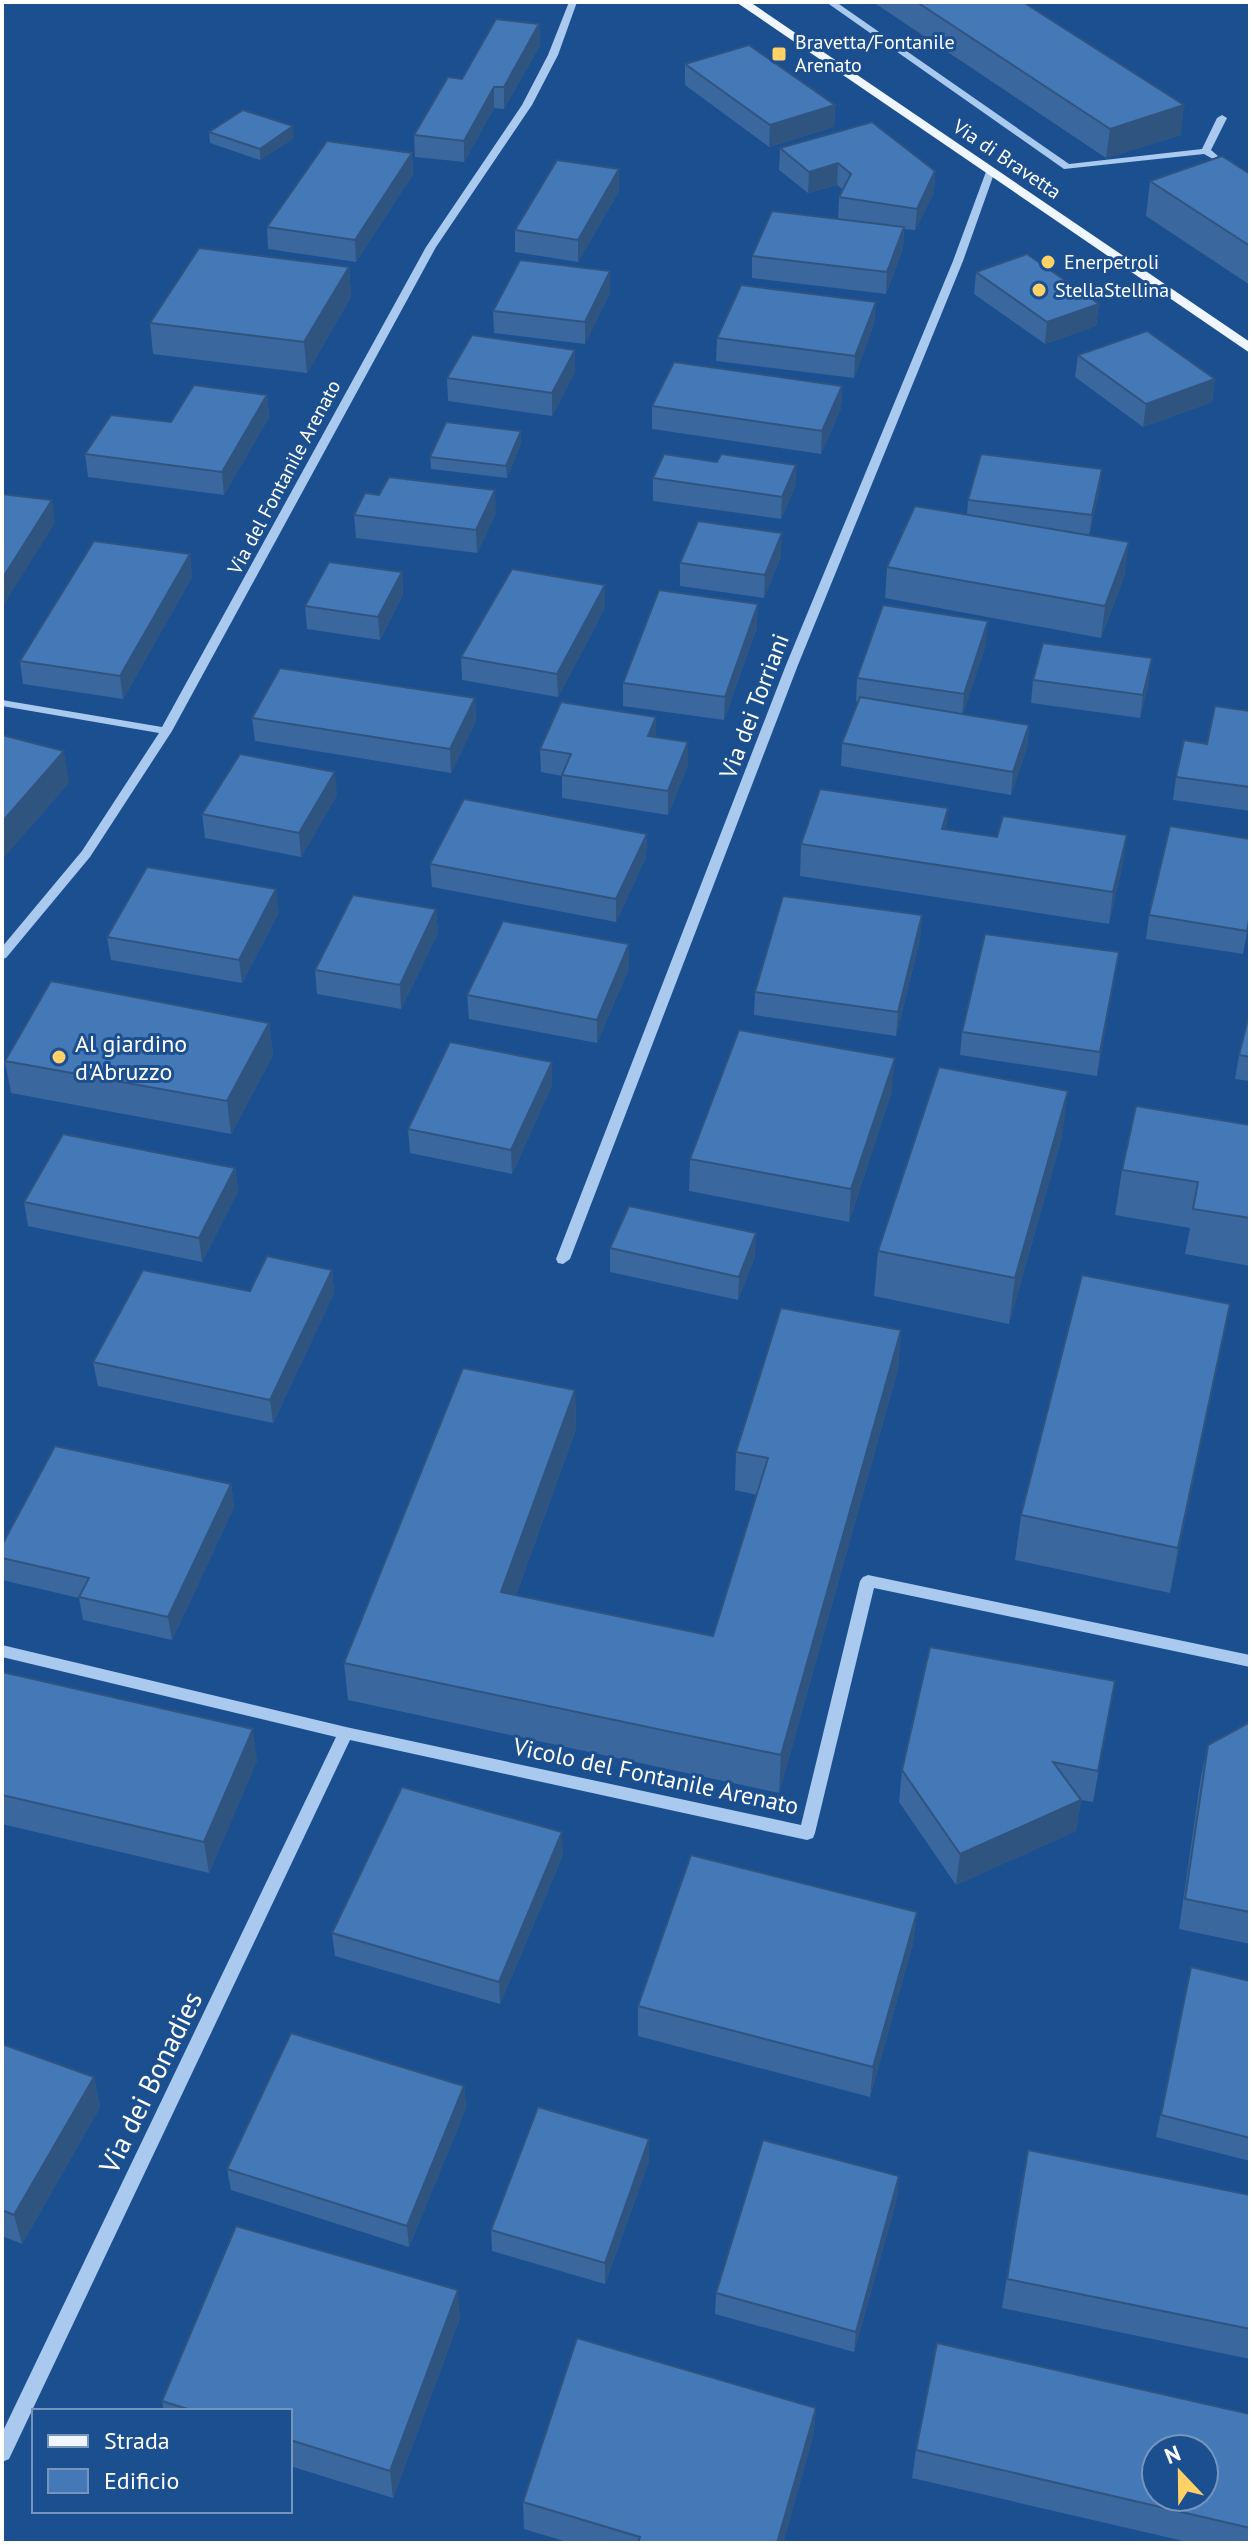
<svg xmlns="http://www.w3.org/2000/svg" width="1252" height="2545" viewBox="0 0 1252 2545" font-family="'PT Sans',sans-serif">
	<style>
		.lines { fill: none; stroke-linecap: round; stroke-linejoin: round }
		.minor { fill: #a9c9ee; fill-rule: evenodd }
		.major { fill: #f0f6ff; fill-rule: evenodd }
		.wall { fill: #3a679d }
		.shaded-wall { fill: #305480 }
		.building { fill: #4478b7; stroke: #305480; stroke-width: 2; fill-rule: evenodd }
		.poi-dot { fill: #ffd166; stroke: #1b4f8f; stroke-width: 3 }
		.labels { text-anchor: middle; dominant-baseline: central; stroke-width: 6; stroke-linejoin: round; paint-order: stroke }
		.far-poi-label { font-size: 20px; fill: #fff; stroke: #1b4f8f; text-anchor: start }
		.far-street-label { font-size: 20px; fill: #fff; stroke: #1b4f8f }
		.street-label { font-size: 24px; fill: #fff; stroke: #1b4f8f }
		.poi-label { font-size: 24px; fill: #fff; stroke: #1b4f8f; text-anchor: start }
		.near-street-label { font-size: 28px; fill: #fff; stroke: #1b4f8f }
	</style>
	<rect width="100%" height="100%" fill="#1b4f8f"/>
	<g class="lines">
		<g class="minor">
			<polygon points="569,2 577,2 558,55 532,105 436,247 172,731 90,857 6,958 2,959 2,947 82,851 159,733 2,706 2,700 162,727 426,247 522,105 548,55"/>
			<polygon points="826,2 836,2 1069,164 1202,149 1217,118 1222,115 1227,118 1211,150 1218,156 1213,159 1204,154 1064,169"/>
			<polygon points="987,169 995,171 963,261 798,665 570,1259 563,1264 558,1263 556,1259 786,665 953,261"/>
			<polygon points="868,1575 1250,1655 1250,1667 874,1588 815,1833 813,1838 807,1840 350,1740 9,2459 2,2462 2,2433 336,1737 2,1657 2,1645 346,1727 801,1825 860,1581 863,1577"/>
		</g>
		<polygon class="major" points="736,2 750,2 1250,342 1250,353"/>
	</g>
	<g class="wall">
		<polygon points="873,2 1023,2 1181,135 1106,158"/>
		<polygon points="539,24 540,45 504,109 494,108 464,162 415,157 414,135 462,79"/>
		<polygon points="685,64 835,105 834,127 769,147 685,85"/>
		<polygon points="209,132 294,138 260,160 210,143"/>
		<polygon points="780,148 935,171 934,192 915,230 904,229 903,248 886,294 752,278 752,256 838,219 839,197 843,190 837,185 808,193 779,170"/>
		<polygon points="412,153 413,174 356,262 268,249 267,227"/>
		<polygon points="1250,174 1250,285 1146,216 1150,181"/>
		<polygon points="619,191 578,262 515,252 515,230"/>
		<polygon points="349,267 351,297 307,373 153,354 150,323"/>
		<polygon points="610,271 610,293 585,344 494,333 493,311"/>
		<polygon points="976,272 1099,304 1096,326 1045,344 974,294"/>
		<polygon points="876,302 874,324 854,378 716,361 717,338"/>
		<polygon points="575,350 575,372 552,416 448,401 447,378"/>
		<polygon points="1078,355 1215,379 1212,402 1143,427 1075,377"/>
		<polygon points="842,386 841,408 821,454 652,429 652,406"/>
		<polygon points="267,395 269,417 224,495 88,477 85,454 171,422"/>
		<polygon points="521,431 521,443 507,478 431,469 430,457"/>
		<polygon points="717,462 796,465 795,487 781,519 653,501 653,478"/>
		<polygon points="1099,492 1089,536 1125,574 1101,638 885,598 887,567 967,515 968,500"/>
		<polygon points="496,513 477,553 356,538 354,515"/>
		<polygon points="190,554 192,577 123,699 23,684 20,661"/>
		<polygon points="781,556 764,598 680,586 680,563"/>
		<polygon points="402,572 403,594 380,640 307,629 305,606"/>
		<polygon points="605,608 558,697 462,680 461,657"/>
		<polygon points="757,627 724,720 623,706 623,683"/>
		<polygon points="986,644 963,714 1029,725 1027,748 1011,795 841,766 842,743 858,702 856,701 857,678"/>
		<polygon points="1033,680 1149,681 1140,718 1031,703"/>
		<polygon points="475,698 476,721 451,773 255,741 252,718"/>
		<polygon points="1250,711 1250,811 1173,800 1176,777 1207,744"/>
		<polygon points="656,737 688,765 668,815 562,798 562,776 541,772 540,749"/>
		<polygon points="337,795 301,857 205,838 202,814"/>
		<polygon points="946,830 997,837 1127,835 1122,867 1109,924 800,876 801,844"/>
		<polygon points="647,834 646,857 616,922 432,887 430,864"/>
		<polygon points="436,909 438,933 401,1009 317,994 315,970"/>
		<polygon points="279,912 242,983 111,960 107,937"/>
		<polygon points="922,915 920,939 896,1036 754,1015 755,992"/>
		<polygon points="1149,915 1250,917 1243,954 1146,939"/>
		<polygon points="629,944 629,968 597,1043 469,1019 467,995"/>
		<polygon points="1115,976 1097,1076 960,1055 962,1032"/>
		<polygon points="1250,1011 1250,1081 1235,1079 1239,1055"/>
		<polygon points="269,1023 273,1055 231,1134 11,1093 5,1061"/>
		<polygon points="552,1062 552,1085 512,1174 410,1153 408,1129"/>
		<polygon points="892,1091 849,1222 689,1191 690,1159"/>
		<polygon points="1250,1125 1250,1266 1185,1254 1190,1228 1115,1215 1122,1170"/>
		<polygon points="1062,1137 1009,1324 874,1296 878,1251"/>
		<polygon points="235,1168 238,1191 202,1262 28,1226 24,1202"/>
		<polygon points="610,1248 755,1256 738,1300 610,1272"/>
		<polygon points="332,1270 334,1293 273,1423 98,1386 93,1362 250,1291"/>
		<polygon points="1230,1304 1170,1593 1015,1560 1021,1515"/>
		<polygon points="901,1330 898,1369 779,1793 348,1700 344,1663 575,1390 576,1429 516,1595 713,1636 757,1495 735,1490 736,1452"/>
		<polygon points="231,1484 234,1507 172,1640 83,1620 79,1598 2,1580 2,1545"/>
		<polygon points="2,1672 257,1760 209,1873 2,1824"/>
		<polygon points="1115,1681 1093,1802 1081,1800 1076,1831 956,1885 899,1802 902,1770"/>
		<polygon points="1250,1722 1250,1944 1179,1929 1201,1776 1208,1745"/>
		<polygon points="563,1855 500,2004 335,1956 332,1933"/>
		<polygon points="917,1912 913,1943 870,2097 638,2036 638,2006"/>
		<polygon points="1250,1981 1250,2161 1156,2137 1186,1989"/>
		<polygon points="2,2044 94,2077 100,2107 22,2244 2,2236"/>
		<polygon points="464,2086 466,2108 409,2247 231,2190 227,2169"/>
		<polygon points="649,2161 605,2284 492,2251 491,2230"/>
		<polygon points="899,2176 897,2198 854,2352 715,2314 716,2293"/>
		<polygon points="1022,2179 1250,2195 1250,2359 1002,2308"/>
		<polygon points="460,2318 393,2498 290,2466 290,2411 164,2411 162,2401"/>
		<polygon points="816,2408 813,2436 783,2543 570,2543 524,2529 523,2502"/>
		<polygon points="1250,2414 1250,2543 1192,2543 912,2478 916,2450"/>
	</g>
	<g class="shaded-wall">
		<polygon points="539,24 540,45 504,109 504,87"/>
		<polygon points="494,87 494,108 464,162 464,141"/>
		<polygon points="835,105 834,127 769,147 770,125"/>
		<polygon points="1184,105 1181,135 1106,158 1110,129"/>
		<polygon points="293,126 294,138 260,160 260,149"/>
		<polygon points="412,153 413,174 356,262 355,240"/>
		<polygon points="838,163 837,185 808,193 809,172"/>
		<polygon points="619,169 619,191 578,262 578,240"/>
		<polygon points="935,171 934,192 915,230 917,209"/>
		<polygon points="904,227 903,248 886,294 887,272"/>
		<polygon points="349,267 351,297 307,373 304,342"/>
		<polygon points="610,271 610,293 585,344 585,322"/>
		<polygon points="876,302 874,324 854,378 855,356"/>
		<polygon points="1099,304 1096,326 1045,344 1047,322"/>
		<polygon points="575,350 575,372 552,416 552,393"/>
		<polygon points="1215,379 1212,402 1143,427 1146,404"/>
		<polygon points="842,386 841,408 821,454 822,431"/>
		<polygon points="267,395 269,417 224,495 222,472"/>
		<polygon points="521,431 521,443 507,478 506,466"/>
		<polygon points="796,465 795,487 781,519 782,497"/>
		<polygon points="1102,469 1099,492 1089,538 1092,515"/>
		<polygon points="495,490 496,513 477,553 476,530"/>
		<polygon points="52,500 55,523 2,608 2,579"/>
		<polygon points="782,533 781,556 764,598 765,575"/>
		<polygon points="1129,542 1125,574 1101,638 1105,606"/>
		<polygon points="190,554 192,577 123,699 120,676"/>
		<polygon points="402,572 403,594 380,640 378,617"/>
		<polygon points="605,585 605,608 558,697 557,674"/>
		<polygon points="758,604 757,627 724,720 725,697"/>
		<polygon points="988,621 986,644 962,718 964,694"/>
		<polygon points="1152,658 1149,681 1140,718 1143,695"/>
		<polygon points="475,698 476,721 451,773 450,749"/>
		<polygon points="656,717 656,740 648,736"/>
		<polygon points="1029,725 1027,748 1011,795 1013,772"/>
		<polygon points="688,742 688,765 668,815 668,791"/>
		<polygon points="64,751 69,783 2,860 2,822"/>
		<polygon points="335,772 337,795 301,857 299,833"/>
		<polygon points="948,808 946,841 942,829"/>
		<polygon points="647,834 646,857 616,922 616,899"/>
		<polygon points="1127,835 1122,867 1109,924 1113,892"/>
		<polygon points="276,889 279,912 242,983 239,960"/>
		<polygon points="436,909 438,933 401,1009 400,985"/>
		<polygon points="922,915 920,939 896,1036 898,1012"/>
		<polygon points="629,944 629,968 597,1043 597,1020"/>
		<polygon points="1119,952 1115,976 1097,1076 1100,1052"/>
		<polygon points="269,1023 273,1055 231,1134 227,1101"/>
		<polygon points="895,1058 892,1091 849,1222 851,1189"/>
		<polygon points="552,1062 552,1085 512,1174 511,1150"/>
		<polygon points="1068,1091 1062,1137 1009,1324 1015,1278"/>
		<polygon points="235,1168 238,1191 202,1262 199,1238"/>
		<polygon points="756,1233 755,1256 738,1300 739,1277"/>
		<polygon points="332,1270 334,1293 273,1423 270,1400"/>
		<polygon points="1230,1304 1221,1349 1170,1593 1178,1548"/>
		<polygon points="901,1330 898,1369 779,1793 781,1755"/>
		<polygon points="575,1390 576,1429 503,1631 501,1592"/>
		<polygon points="231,1484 234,1507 172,1640 168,1617"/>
		<polygon points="253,1729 257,1760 209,1873 204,1842"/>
		<polygon points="1081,1800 1076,1831 956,1885 960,1854"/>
		<polygon points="562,1832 563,1855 500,2004 499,1982"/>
		<polygon points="917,1912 913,1943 870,2097 873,2067"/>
		<polygon points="94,2077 100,2107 22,2244 14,2215"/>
		<polygon points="464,2086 466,2108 409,2247 407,2226"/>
		<polygon points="649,2139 649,2161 605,2284 605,2263"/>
		<polygon points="899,2176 897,2198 854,2352 856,2332"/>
		<polygon points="458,2290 460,2318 393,2498 390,2471"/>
		<polygon points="816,2408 813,2436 783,2543 777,2543"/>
	</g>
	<g class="building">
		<polygon points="917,2 1023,2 1184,105 1110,129"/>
		<polygon points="496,19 539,24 504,87 494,87 464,141 414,135 448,77 462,79"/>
		<polygon points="749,45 835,105 770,125 685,64"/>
		<polygon points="243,110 293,126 260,149 209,132"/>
		<polygon points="872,122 935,171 917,209 839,197 851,174 838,163 809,172 780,148"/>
		<polygon points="327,141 412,153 355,240 267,227"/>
		<polygon points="1222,156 1250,174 1250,246 1150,181"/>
		<polygon points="557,160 619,169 578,240 515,230"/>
		<polygon points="772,211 904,227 887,272 752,256"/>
		<polygon points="199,248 349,267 304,342 150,323"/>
		<polygon points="1027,254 1099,304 1047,322 976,272"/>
		<polygon points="520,260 610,271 585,322 493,311"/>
		<polygon points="741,285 876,302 855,356 717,338"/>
		<polygon points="1147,331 1215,379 1146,404 1078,355"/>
		<polygon points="472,335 575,350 552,393 447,378"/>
		<polygon points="674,362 842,386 822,431 652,406"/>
		<polygon points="194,385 267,395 222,472 85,454 111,415 171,422"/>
		<polygon points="446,422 521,431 506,466 430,457"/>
		<polygon points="664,454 717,462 721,454 796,465 782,497 653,478"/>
		<polygon points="981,454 1102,469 1092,515 968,500"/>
		<polygon points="389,477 495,490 476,530 354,515 365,493 379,495"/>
		<polygon points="2,494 52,500 2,579"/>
		<polygon points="915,506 1129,542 1105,606 887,567"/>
		<polygon points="698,521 782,533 765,575 680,563"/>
		<polygon points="94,541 190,554 120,676 20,661"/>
		<polygon points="329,562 402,572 378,617 305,606"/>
		<polygon points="512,569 605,585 557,674 461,657"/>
		<polygon points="659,590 758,604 725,697 623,683"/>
		<polygon points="883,605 988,621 964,694 857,678"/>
		<polygon points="1043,643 1152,658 1143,695 1033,680"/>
		<polygon points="280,668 475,698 450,749 252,718"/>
		<polygon points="860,697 1029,725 1013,772 842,743"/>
		<polygon points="561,702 656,717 648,736 688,742 668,791 562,775 571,754 540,749"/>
		<polygon points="1215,706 1250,711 1250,787 1176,777 1184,740 1207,744"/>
		<polygon points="2,735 64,751 2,822"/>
		<polygon points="240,754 335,772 299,833 202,814"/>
		<polygon points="820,789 948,808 942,829 997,837 1003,816 1127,835 1113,892 801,844"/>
		<polygon points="464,799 647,834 616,899 430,864"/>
		<polygon points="1170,826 1250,839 1250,914 1247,931 1149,915"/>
		<polygon points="147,867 276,889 239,960 107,937"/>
		<polygon points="353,895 436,909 400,985 315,970"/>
		<polygon points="783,896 922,915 898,1012 755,992"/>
		<polygon points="503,921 629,944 597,1020 467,995"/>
		<polygon points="985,934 1119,952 1100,1052 962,1032"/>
		<polygon points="51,981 269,1023 227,1101 5,1061"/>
		<polygon points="1250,1011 1250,1057 1239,1055"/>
		<polygon points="739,1030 895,1058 851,1189 690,1159"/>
		<polygon points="450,1042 552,1062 511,1150 408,1129"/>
		<polygon points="939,1067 1068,1091 1015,1278 878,1251"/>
		<polygon points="1136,1106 1250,1125 1250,1218 1193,1209 1198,1182 1122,1170"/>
		<polygon points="63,1134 235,1168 199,1238 24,1202"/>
		<polygon points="629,1206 756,1233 739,1277 610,1248"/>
		<polygon points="267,1256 332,1270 270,1400 93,1362 143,1270 250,1291"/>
		<polygon points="1082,1275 1230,1304 1178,1548 1021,1515"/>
		<polygon points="781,1308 901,1330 781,1755 344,1663 463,1368 575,1390 501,1592 713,1636 768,1458 736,1452"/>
		<polygon points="55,1446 231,1484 168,1617 79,1597 89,1578 2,1558 2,1545"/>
		<polygon points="930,1647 1115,1681 1098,1771 1053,1762 1081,1800 960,1854 902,1770"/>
		<polygon points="2,1672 253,1729 204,1842 2,1795"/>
		<polygon points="1250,1722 1250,1912 1185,1899 1208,1745"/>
		<polygon points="402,1787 562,1832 499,1982 332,1933"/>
		<polygon points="691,1855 917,1912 873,2067 638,2006"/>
		<polygon points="1191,1967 1250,1981 1250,2138 1161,2115"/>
		<polygon points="291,2033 464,2086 407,2226 227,2169"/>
		<polygon points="2,2044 94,2077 14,2215 2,2210"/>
		<polygon points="538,2107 649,2139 605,2263 491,2230"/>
		<polygon points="763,2140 899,2176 856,2332 716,2293"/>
		<polygon points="1028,2150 1250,2195 1250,2329 1007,2279"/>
		<polygon points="236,2226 458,2290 390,2471 290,2440 290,2411 194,2411 162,2401"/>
		<polygon points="577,2338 816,2408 777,2543 638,2543 640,2537 523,2502"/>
		<path d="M937,2343l313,71v114l-334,-78zM1156,2449h48v48h-48z"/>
	</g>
	<g class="poi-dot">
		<rect x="771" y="46" width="16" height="16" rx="4"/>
		<circle cx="1048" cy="262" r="8"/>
		<circle cx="1039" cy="290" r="8"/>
		<circle cx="59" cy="1057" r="8"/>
	</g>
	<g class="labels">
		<g class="far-poi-label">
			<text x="795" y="42">Bravetta/Fontanile<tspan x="795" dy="23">Arenato</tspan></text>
			<text x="1064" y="262">Enerpetroli</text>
			<text x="1055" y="290">StellaStellina</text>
		</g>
		<g class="far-street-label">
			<text transform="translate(1007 159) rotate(34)">Via di Bravetta</text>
			<text transform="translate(284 477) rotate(-62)">Via del Fontanile Arenato</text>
		</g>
		<g class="street-label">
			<text transform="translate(754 706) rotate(-69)">Via dei Torriani</text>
			<text transform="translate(656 1776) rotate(12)">Vicolo del Fontanile Arenato</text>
		</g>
		<g class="poi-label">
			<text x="75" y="1043">Al giardino<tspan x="75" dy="28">d'Abruzzo</tspan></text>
		</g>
		<g class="near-street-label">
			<text transform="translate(150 2082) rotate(-64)">Via dei Bonadies</text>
		</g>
	</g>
	<rect width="1252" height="2545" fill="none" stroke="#ffffff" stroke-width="8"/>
	<rect x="32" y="2409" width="260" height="104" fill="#1b4f8f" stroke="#7695bc" stroke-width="2"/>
	<rect x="48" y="2435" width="40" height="12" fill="#f0f6ff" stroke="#7695bc" stroke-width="2"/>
	<text x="104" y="2449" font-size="24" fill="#ffffff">Strada</text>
	<rect x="48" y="2469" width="40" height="24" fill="#4478b7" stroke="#7695bc" stroke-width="2"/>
	<text x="104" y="2489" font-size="24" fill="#ffffff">Edificio</text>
	<g transform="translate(1180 2473) rotate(338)"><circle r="38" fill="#1b4f8f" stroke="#7695bc" stroke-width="2"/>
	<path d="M0-6L14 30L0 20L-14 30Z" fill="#ffd166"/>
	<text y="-12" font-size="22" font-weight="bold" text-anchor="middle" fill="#ffffff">N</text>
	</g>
</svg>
